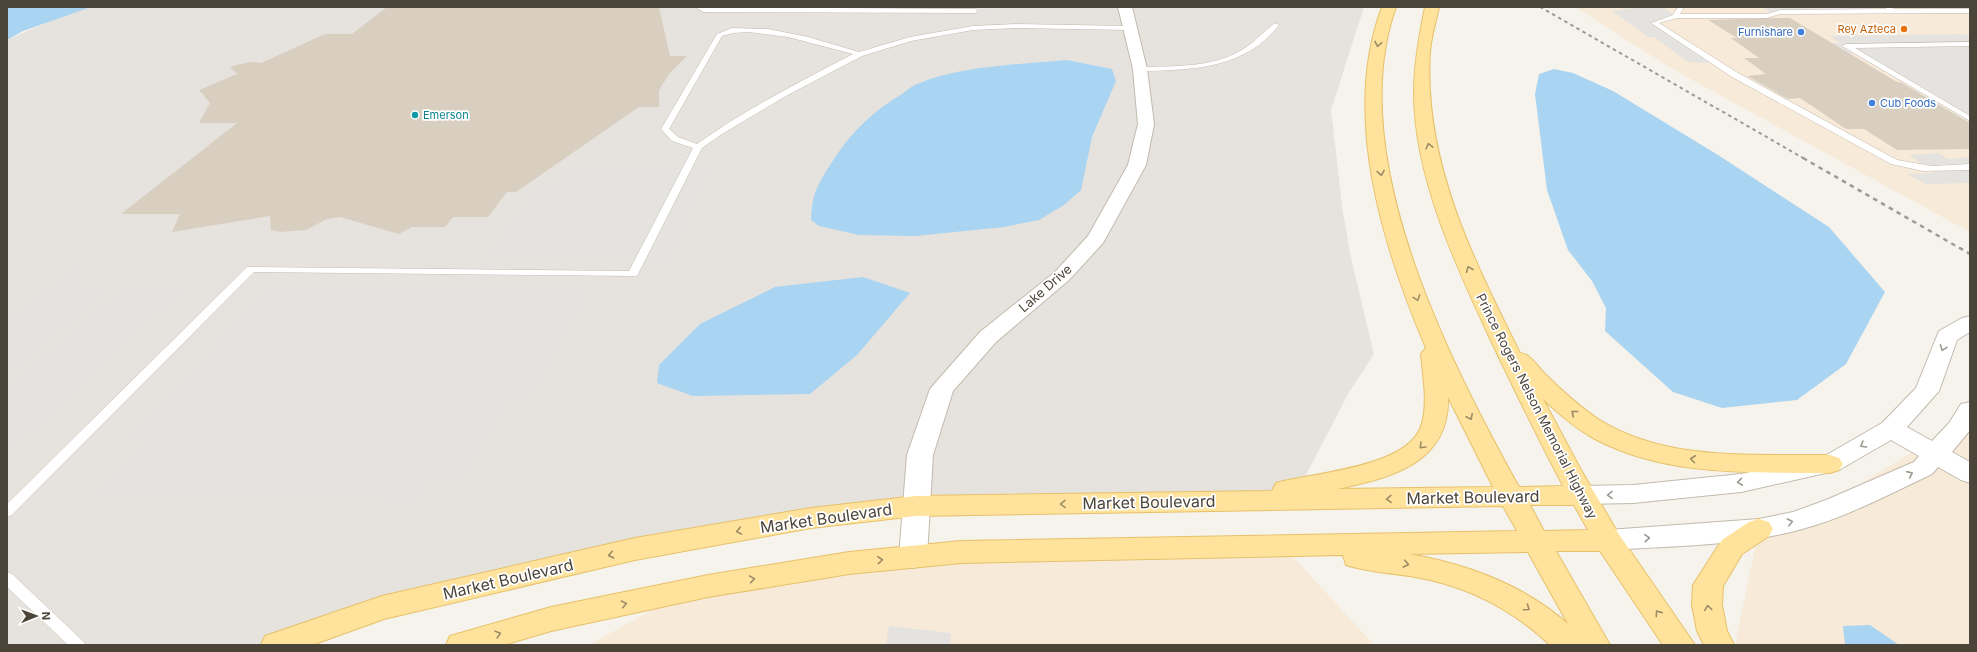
<svg xmlns="http://www.w3.org/2000/svg" width="1977" height="652" viewBox="0 0 1977 652" font-family="Inter,sans-serif">
	<style>
		.commercial { fill: #f7ead8 }
		.industrial { fill: #e6e2dd }
		.parking { fill: #e5e3e0 }
		.water { fill: #a9d4f2 }
		.building { fill: #d8cfc1 }
		.lines { fill: none; stroke-linecap: round; stroke-linejoin: round }
		.service-casing { stroke: #c2bbae; stroke-width: 1 }
		.tertiary-casing { stroke: #c2bbae; stroke-width: 2 }
		.primary-casing { stroke: #e6c16a; stroke-width: 2 }
		.service { fill: #fff; fill-rule: evenodd }
		.tertiary { fill: #fff; fill-rule: evenodd }
		.primary { fill: #ffe39c; fill-rule: evenodd }
		.rail-far1 { stroke: #9a9a9a; stroke-width: 2; stroke-dasharray: 3.5 3.5; stroke-linecap: butt }
		.rail { stroke: #9a9a9a; stroke-width: 2.5; stroke-dasharray: 4.5 4.5; stroke-linecap: butt }
		.oneway { stroke: #9c8c66 }
		.oneway2 { stroke: #9c9892 }
		.food-dot { fill: #e8710a; stroke: #fff; stroke-width: 1.5 }
		.shop-dot { fill: #3f7fe0; stroke: #fff; stroke-width: 1.5 }
		.culture-dot { fill: #0f9aa8; stroke: #fff; stroke-width: 1.5 }
		.labels { text-anchor: middle; dominant-baseline: central; stroke-width: 3.5; stroke-linejoin: round; paint-order: stroke }
		.far-food-label { font-size: 11px; fill: #c56008; stroke: #fff; text-anchor: end }
		.far-shop-label { font-size: 11px; fill: #366cbe; stroke: #fff; text-anchor: end }
		.far-culture-label { font-size: 11px; fill: #0d838f; stroke: #fff; text-anchor: start }
		.street-label { font-size: 13px; fill: #4b4439; stroke: #fff }
		.near-street-label { font-size: 16px; fill: #4b4439; stroke: #fff }
	</style>
	<rect width="100%" height="100%" fill="#f6f3ec"/>
	<g class="commercial">
		<polygon points="1575,7 1970,7 1970,232 1674,70"/>
		<polygon points="1970,406 1970,645 1735,645 1759,529 1805,518 1964,420"/>
		<polygon points="1284,547 1374,645 589,645 686,591 913,557"/>
	</g>
	<polygon class="industrial" points="91,7 1364,7 1331,110 1343,213 1351,258 1374,354 1348,394 1293,500 916,506 666,544 277,645 7,645 7,40 50,21"/>
	<g class="parking">
		<polygon points="895,7 995,7 994,15 983,15 953,7"/>
		<polygon points="1639,7 1662,7 1676,16 1655,22 1716,63 1688,62 1654,37 1648,37 1612,11"/>
		<polygon points="1762,7 1869,7 1877,11 1773,14"/>
		<polygon points="1965,34 1970,37 1970,122 1853,53 1841,53 1824,43 1840,43 1830,36"/>
		<polygon points="1939,153 1948,159 1970,157 1970,183 1926,184 1907,174 1935,173 1909,155"/>
		<polygon points="567,165 714,166 667,266 648,266 629,258 484,259 540,182 555,182"/>
		<polygon points="73,267 92,268 72,284 115,285 7,376 7,319"/>
		<polygon points="125,285 190,285 17,447 7,447 7,387"/>
		<polygon points="271,287 591,290 529,401 508,401 462,482 428,481 416,501 92,496 146,440 122,439"/>
		<polygon points="889,626 951,633 950,645 886,645"/>
	</g>
	<g class="water">
		<polygon points="7,7 91,7 23,31 7,40"/>
		<path d="M1067,60l45,9 4,12 -24,56 -11,53 -17,15 -25,15 -35,7 -89,9 -56,-1 -40,-9 -8,-6c1,-30 9,-39 25,-64 17,-26 39,-46 66,-62 5,-4 11,-9 18,-11 40,-17 103,-19 147,-23z"/>
		<polygon points="1554,69 1573,73 1613,91 1718,155 1829,227 1885,292 1846,364 1797,400 1722,408 1673,392 1605,331 1606,308 1592,281 1568,250 1547,190 1535,94 1539,74"/>
		<polygon points="863,277 910,293 857,355 810,394 693,396 657,383 659,365 700,324 775,287"/>
		<polygon points="1870,625 1899,645 1845,645 1843,626"/>
	</g>
	<g class="building">
		<polygon points="387,7 659,7 670,56 687,56 670,73 662,85 659,91 659,107 639,107 516,192 507,192 488,217 453,217 445,227 412,227 399,234 340,217 327,219 306,230 280,232 271,230 270,216 172,232 180,214 121,214 237,123 199,123 210,103 199,90 237,74 230,67 249,62 261,63 325,34 352,34"/>
		<polygon points="1771,18 1790,18 1897,82 1900,82 1970,123 1970,149 1897,150 1864,129 1846,129 1800,98 1788,99 1747,76 1766,74 1744,58 1759,58 1731,38 1737,38 1708,20"/>
	</g>
	<g class="lines">
		<defs>
			<g id="service">
				<polygon points="694,7 975,9 978,11 975,13 704,12"/>
				<polygon points="1678,7 1684,7 1680,14 1767,14 1780,10 1886,9 1886,7 1896,9 1970,9 1970,13 1780,14 1767,18 1677,18 1659,23 1738,73 1897,160 1932,166 1970,164 1970,170 1923,171 1891,164 1732,77 1651,23 1673,15"/>
				<path d="M1276,23l3,2c-34,44 -87,45 -139,46l-4,-2 4,-2c35,-1 75,1 105,-19 9,-5 24,-22 31,-25z"/>
				<path d="M1016,24l114,2 3,2 -3,2 -114,-2 -43,2 -62,11 -49,15 -78,41 -62,37 -20,14 -65,128 -383,-4 -242,243 -5,2v-13l240,-237 382,4 64,-123 -21,-7 -11,-12 56,-95 15,-6 36,1 40,8 51,15 51,-15 63,-11zM749,32l39,5 65,17c-54,28 -107,55 -156,90l-19,-7 -9,-8 53,-93 11,-3z"/>
				<polygon points="1970,42 1970,46 1855,48 1970,116 1970,121 1842,46 1846,44"/>
				<polygon points="7,572 12,574 83,641 86,645 68,645 7,587"/>
			</g>
			<g id="tertiary">
				<polygon points="1118,7 1132,7 1147,69 1154,124 1146,165 1103,243 1069,280 996,342 953,391 933,455 927,557 923,565 913,568 903,565 899,557 907,455 930,389 980,332 1055,272 1088,236 1128,165 1138,124 1133,69"/>
				<path d="M1970,316v16l-13,8 -18,51 -32,36 25,14 17,-18 12,-19 9,-2v28l-18,22 18,10v21l-9,-3 -23,-13 -6,7c-44,21 -89,45 -137,57 -60,15 -125,15 -187,19l-10,-3 -4,-7 4,-7 10,-3 151,-11 34,-7 33,-12 88,-38 5,-6 -28,-16 -52,30 -98,22 -108,11 -51,1 -9,-2 -4,-7 4,-7 9,-2 51,-1 108,-11 82,-17 59,-34 34,-35 23,-57 23,-13z"/>
			</g>
			<g id="primary">
				<path d="M1382,7h14c-53,147 52,352 123,480l44,-1c-24,-46 -47,-93 -70,-141 -35,-75 -79,-167 -79,-252 0,-29 5,-57 11,-86h14c-3,15 -8,30 -9,45 -7,108 43,207 90,301 2,1 6,1 8,3 6,4 11,12 17,18 16,16 34,32 53,45 68,43 155,35 232,36l9,3 4,6 -4,6 -9,3c-79,-1 -163,4 -235,-34 -19,-10 -36,-25 -52,-40l38,71 37,63 77,112h-32l-63,-94h-44l54,94h-60c-38,-36 -83,-59 -135,-68 -23,-4 -47,-5 -69,-12l-3,-10 -382,8 -112,11 -141,23 -157,34 -47,14h-58l4,-9 101,-29 157,-32 141,-23 112,-11 556,-10 -14,-25 -587,10 -105,12 -176,32 -251,59 -72,26h-51l4,-9 117,-40 253,-58 176,-30 105,-12 356,-5 4,-8c35,-10 127,-15 144,-54 9,-22 3,-52 1,-75l5,-6c-43,-101 -85,-233 -44,-341zM1448,397l45,90 -156,2c54,-11 113,-26 111,-92zM1530,505h44l14,25 -44,1zM1528,552l40,72c-44,-39 -101,-60 -159,-70z"/>
				<polygon points="1759,519 1769,522 1773,529 1769,536 1742,554 1723,586 1722,605 1727,631 1734,645 1704,645 1697,631 1692,605 1693,585 1722,540 1749,522"/>
			</g>
		</defs>
		<use href="#service" class="service-casing"/>
		<use href="#tertiary" class="tertiary-casing"/>
		<use href="#primary" class="primary-casing"/>
		<use href="#service" class="service"/>
		<use href="#tertiary" class="tertiary"/>
		<use href="#primary" class="primary"/>
		<polyline class="rail-far1" points="1540,7 1805,159"/>
		<polyline class="rail" points="1803,158 1970,254"/>
	</g>
	<defs><path id="oneway-chevron" d="M-2-3.5L2.5 0L-2 3.5" fill="none" stroke-width="1.6" stroke-linecap="round" stroke-linejoin="round"/></defs>
	<g class="oneway">
		<use href="#oneway-chevron" transform="translate(1378 44) rotate(101)"/>
		<use href="#oneway-chevron" transform="translate(1429 146) rotate(-103)"/>
		<use href="#oneway-chevron" transform="translate(1381 173) rotate(80)"/>
		<use href="#oneway-chevron" transform="translate(1469 269) rotate(-112)"/>
		<use href="#oneway-chevron" transform="translate(1417 298) rotate(70)"/>
		<use href="#oneway-chevron" transform="translate(1574 413) rotate(-141)"/>
		<use href="#oneway-chevron" transform="translate(1470 417) rotate(63)"/>
		<use href="#oneway-chevron" transform="translate(1422 446) rotate(135)"/>
		<use href="#oneway-chevron" transform="translate(1693 459) rotate(-173)"/>
		<use href="#oneway-chevron" transform="translate(1389 499) rotate(179)"/>
		<use href="#oneway-chevron" transform="translate(1063 504) rotate(179)"/>
		<use href="#oneway-chevron" transform="translate(739 531) rotate(170)"/>
		<use href="#oneway-chevron" transform="translate(611 555) rotate(167)"/>
		<use href="#oneway-chevron" transform="translate(880 560) rotate(-5)"/>
		<use href="#oneway-chevron" transform="translate(1406 564) rotate(11)"/>
		<use href="#oneway-chevron" transform="translate(752 579) rotate(-9)"/>
		<use href="#oneway-chevron" transform="translate(624 604) rotate(-12)"/>
		<use href="#oneway-chevron" transform="translate(1527 608) rotate(35)"/>
		<use href="#oneway-chevron" transform="translate(1708 608) rotate(-97)"/>
		<use href="#oneway-chevron" transform="translate(1658 613) rotate(-125)"/>
		<use href="#oneway-chevron" transform="translate(498 634) rotate(-16)"/>
	</g>
	<g class="oneway2">
		<use href="#oneway-chevron" transform="translate(1943 348) rotate(111)"/>
		<use href="#oneway-chevron" transform="translate(1863 445) rotate(150)"/>
		<use href="#oneway-chevron" transform="translate(1910 474) rotate(-24)"/>
		<use href="#oneway-chevron" transform="translate(1740 482) rotate(172)"/>
		<use href="#oneway-chevron" transform="translate(1610 495) rotate(179)"/>
		<use href="#oneway-chevron" transform="translate(1790 522) rotate(-12)"/>
		<use href="#oneway-chevron" transform="translate(1647 538) rotate(-4)"/>
	</g>
	<circle class="food-dot" cx="1904" cy="29" r="4"/>
	<g class="shop-dot">
		<circle cx="1801" cy="32" r="4"/>
		<circle cx="1872" cy="103" r="4"/>
	</g>
	<circle class="culture-dot" cx="415" cy="115" r="4"/>
	<g class="labels">
		<g class="far-food-label">
			<text x="1896" y="29">Rey Azteca</text>
		</g>
		<g class="far-shop-label">
			<text x="1793" y="32">Furnishare</text>
			<text x="1880" y="103" text-anchor="start">Cub Foods</text>
		</g>
		<g class="far-culture-label">
			<text x="423" y="115">Emerson</text>
		</g>
		<g class="street-label">
			<text transform="translate(1045 288) rotate(-41)">Lake Drive</text>
			<text transform="translate(1537 406) rotate(63)">Prince Rogers Nelson Memorial Highway</text>
		</g>
		<g class="near-street-label">
			<text transform="translate(1473 497) rotate(-1)">Market Boulevard</text>
			<text transform="translate(1149 502) rotate(-1)">Market Boulevard</text>
			<text transform="translate(826 518) rotate(-8)">Market Boulevard</text>
			<text transform="translate(508 579) rotate(-13)">Market Boulevard</text>
		</g>
	</g>
	<rect width="1977" height="652" fill="none" stroke="#4b4439" stroke-width="16"/>
	<g transform="translate(36 616) rotate(89)" stroke="#ffffff" stroke-width="3" paint-order="stroke">
	<path d="M0-3L7 15L0 10L-7 15Z" fill="#4b4439"/>
	<text y="-6" font-size="11" font-weight="bold" text-anchor="middle" fill="#4b4439">N</text>
	</g>
</svg>
